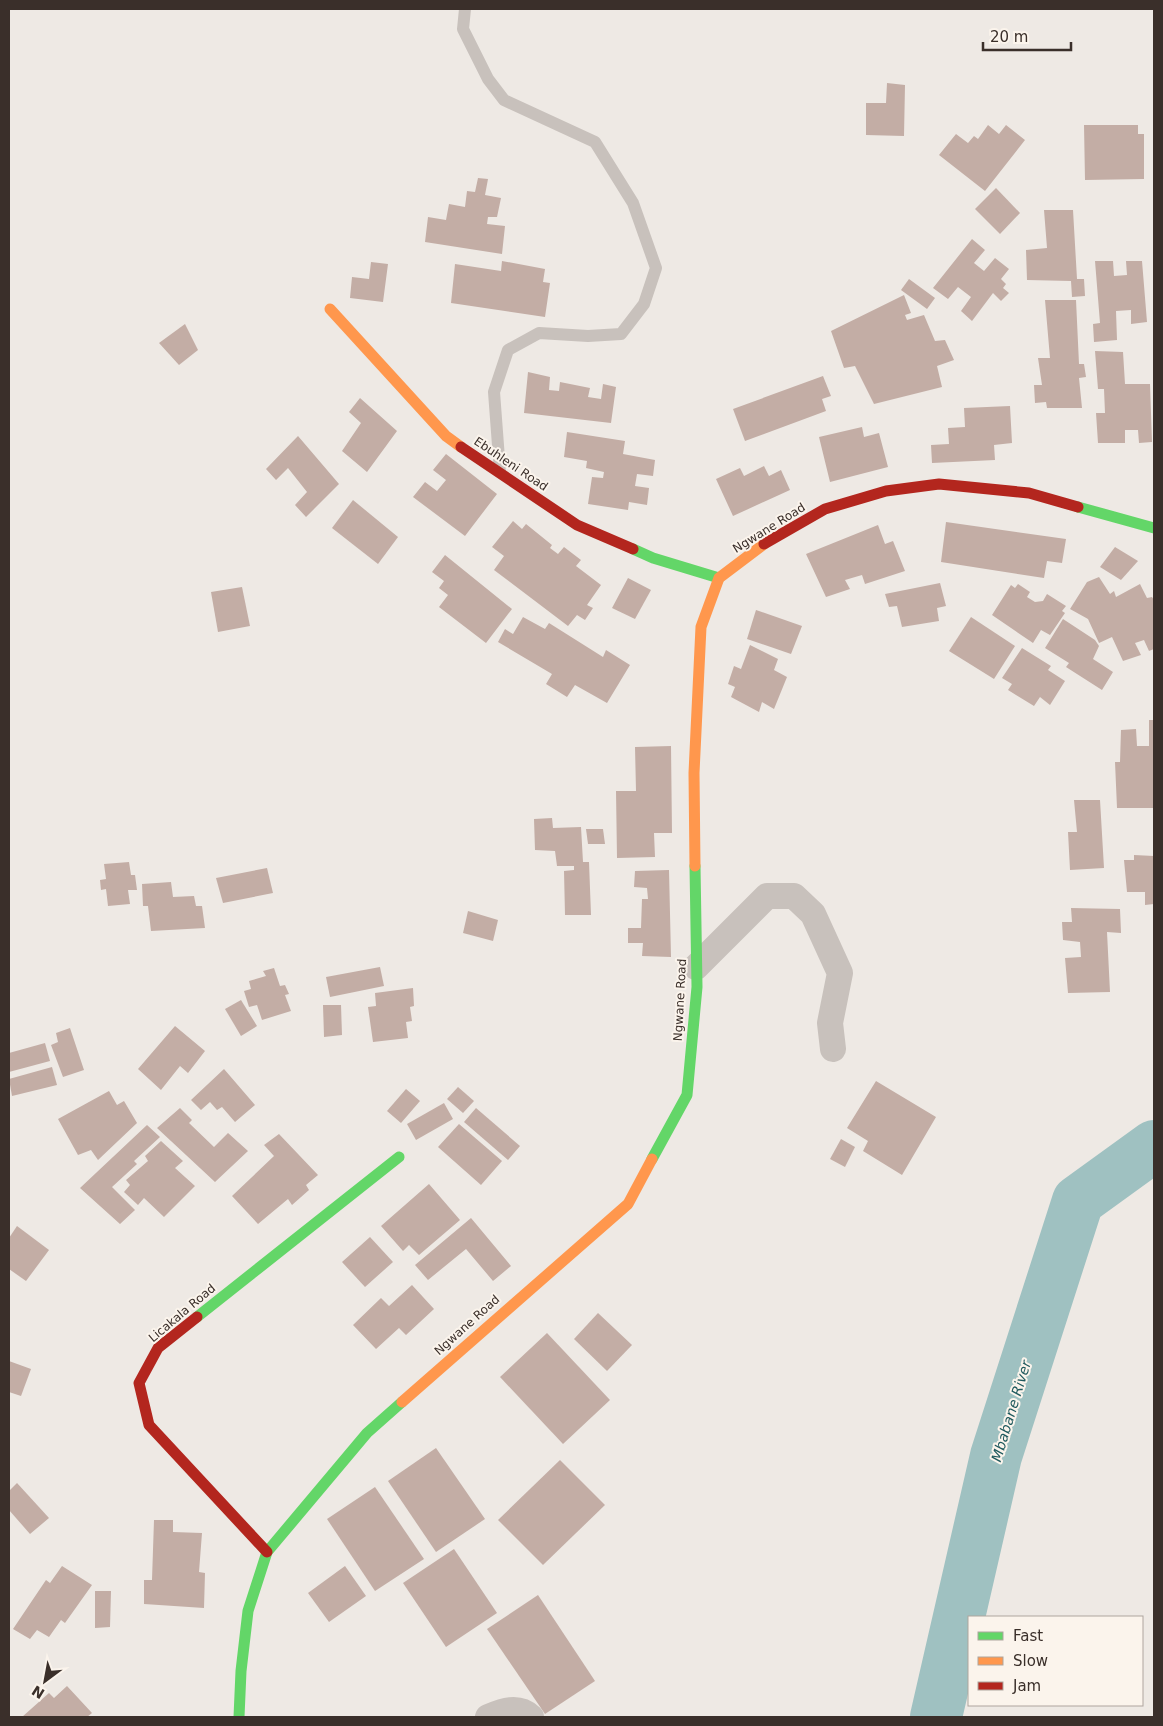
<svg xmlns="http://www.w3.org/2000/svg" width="1163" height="1726" viewBox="0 0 1163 1726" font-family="'DejaVu Sans',sans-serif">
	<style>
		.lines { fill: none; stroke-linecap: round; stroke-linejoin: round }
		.river { stroke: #9fc1c1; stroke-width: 52 }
		.building { fill: #c3ada5 }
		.lane { stroke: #c8c1bc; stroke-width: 12 }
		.street { stroke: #c8c1bc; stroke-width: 26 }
		.fast { stroke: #63d668; stroke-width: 11 }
		.slow { stroke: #ff974d; stroke-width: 11 }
		.jam { stroke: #b3261e; stroke-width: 11 }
		.labels { text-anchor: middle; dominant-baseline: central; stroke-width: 4; stroke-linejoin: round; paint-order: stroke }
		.street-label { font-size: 12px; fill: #3a2f2a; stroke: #fbf4ec }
		.water-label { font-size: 14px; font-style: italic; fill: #1e595d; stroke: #fbf4ec }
	</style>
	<rect width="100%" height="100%" fill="#eee9e4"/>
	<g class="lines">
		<polyline class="river" points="936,1717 996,1456 1078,1201 1154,1146"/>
	</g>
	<g class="building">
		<polygon points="887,83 905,85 904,136 866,135 866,103 886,103"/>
		<polygon points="988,125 999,134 1006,125 1025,140 985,191 939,155 956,134 968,143 974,136 978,139"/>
		<polygon points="1084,125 1138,125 1138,134 1144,134 1144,179 1085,180"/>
		<polygon points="478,178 488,179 485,195 501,198 497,217 488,217 487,224 505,226 502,254 425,242 428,217 446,220 449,204 465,207 467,191 475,192"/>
		<polygon points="996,188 1020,213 1000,234 975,209"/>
		<polygon points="1044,210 1073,210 1077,279 1084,279 1085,296 1072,297 1071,281 1027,280 1026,250 1047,248"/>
		<polygon points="972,239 985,250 974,263 984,271 995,258 1009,269 1001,279 1006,284 1003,288 1009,293 1001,301 993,293 972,321 961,311 971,297 958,287 948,299 933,288"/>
		<polygon points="502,261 545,269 543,282 550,283 545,317 451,303 455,264 501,271"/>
		<polygon points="1095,261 1113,261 1114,276 1127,275 1126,261 1142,261 1147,322 1131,324 1131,310 1116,311 1117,340 1094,342 1093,324 1100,323"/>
		<polygon points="371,262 388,264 383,302 350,298 352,277 369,279"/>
		<polygon points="909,279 935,298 927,309 901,290"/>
		<polygon points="904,295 911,313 905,315 907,320 924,315 935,341 945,340 954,360 937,366 942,387 874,404 855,366 844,368 831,331"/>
		<polygon points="1045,300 1076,300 1079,364 1084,364 1086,377 1079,378 1082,408 1047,408 1046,402 1035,403 1034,385 1042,385 1038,358 1050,358"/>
		<polygon points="185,324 198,350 179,365 159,343"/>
		<polygon points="1095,351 1123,352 1125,384 1150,384 1152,442 1139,443 1138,430 1125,430 1125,443 1098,443 1096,413 1105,413 1104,389 1098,389"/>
		<polygon points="528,372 550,377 549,390 559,391 560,382 590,388 588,397 601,399 603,384 616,387 611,423 524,413"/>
		<polygon points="823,376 831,396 822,399 826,411 745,441 733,409"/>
		<polygon points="360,398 397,431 367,472 342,451 361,423 349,412"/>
		<polygon points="1010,406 1012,443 994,445 995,460 932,463 931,445 949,444 948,428 965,427 964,408"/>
		<polygon points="862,427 864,437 879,433 888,467 830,482 819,437"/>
		<polygon points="567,432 625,441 623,454 655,460 653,476 637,474 635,486 649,488 647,505 629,502 628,510 588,504 592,477 603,478 604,472 586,468 587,461 564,457"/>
		<polygon points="298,436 339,484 306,517 295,505 307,492 288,468 276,480 266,469"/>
		<polygon points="446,454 497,494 465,536 413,497 425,482 437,491 446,480 433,470"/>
		<polygon points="764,466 769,476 781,470 790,490 733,516 716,479 740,468 744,476"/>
		<polygon points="353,500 398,537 378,564 332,528"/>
		<polygon points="513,521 522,529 526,524 552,545 550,548 558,554 564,547 581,560 576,566 601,585 587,605 593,608 585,620 577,615 568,626 494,570 504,556 492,547"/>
		<polygon points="946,522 1066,539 1062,563 1047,561 1044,578 941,562"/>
		<polygon points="878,525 885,544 893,541 905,571 865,584 862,575 845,580 850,589 826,597 806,554"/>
		<polygon points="1115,547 1138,561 1121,580 1100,567"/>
		<polygon points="445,555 512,609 486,643 439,607 448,595 439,588 444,581 432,572"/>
		<polygon points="1099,577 1110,594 1114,591 1116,597 1140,584 1147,598 1152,597 1154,600 1154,649 1149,651 1144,640 1135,643 1141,655 1123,661 1112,637 1099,643 1088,619 1070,609 1087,582"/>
		<polygon points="628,578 651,590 635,619 612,608"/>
		<polygon points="940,583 946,606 937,608 939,621 902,627 897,606 889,607 885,594"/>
		<polygon points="1018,584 1030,592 1027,597 1035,602 1043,601 1047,594 1066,606 1062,611 1065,613 1050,635 1041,630 1033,643 992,615 1011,585 1015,588"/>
		<polygon points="242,587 250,626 218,632 211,592"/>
		<polygon points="756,610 802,626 791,654 747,639"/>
		<polygon points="523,617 545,629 549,623 603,657 606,650 630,665 607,703 575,685 567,697 546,684 552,674 498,642 505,629 513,634"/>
		<polygon points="971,617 1015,646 994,679 949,651"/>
		<polygon points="1063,619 1095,640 1099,646 1093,659 1113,672 1102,690 1066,667 1069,663 1045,648"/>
		<polygon points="750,645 778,659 774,670 787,677 774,709 762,702 759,712 731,697 735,687 728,684 734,666 741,669"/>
		<polygon points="1022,648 1051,666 1048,670 1065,681 1050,705 1040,697 1034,706 1008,690 1012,684 1002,678"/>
		<polygon points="1149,720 1154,720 1154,808 1117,808 1115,762 1120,762 1121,730 1136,729 1137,746 1149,746"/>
		<polygon points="671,746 672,833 654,833 655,857 617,858 616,791 636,791 635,747"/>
		<polygon points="1074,800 1100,800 1104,868 1070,870 1068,832 1077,832"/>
		<polygon points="552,818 553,828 581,827 583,862 589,862 591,915 565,915 564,871 574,870 574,866 557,866 555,851 535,850 534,819"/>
		<polygon points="586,829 603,829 605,844 588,844"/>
		<polygon points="1134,855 1154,856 1154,904 1145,905 1145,892 1127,892 1124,860 1134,860"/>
		<polygon points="129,862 131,875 135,875 137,890 128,890 130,904 108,906 106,889 101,890 100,880 106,879 104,864"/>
		<polygon points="267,868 273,893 223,903 216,878"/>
		<polygon points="669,870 671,957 642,956 643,943 628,943 628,928 641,928 642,899 648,899 647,888 634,887 635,871"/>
		<polygon points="171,882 173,897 194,896 196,906 202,906 205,928 151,931 148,906 143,906 142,884"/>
		<polygon points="1071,908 1120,909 1121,933 1107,932 1110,992 1068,993 1065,958 1081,957 1080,942 1063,940 1062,922 1072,922"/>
		<polygon points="468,911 498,920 493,941 463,933"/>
		<polygon points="380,967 384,986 330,997 326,977"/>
		<polygon points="274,968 280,986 285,985 289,994 285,995 291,1011 262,1020 257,1005 249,1007 244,991 251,989 249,981 266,976 263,971"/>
		<polygon points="413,988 414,1006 410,1007 412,1021 406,1022 408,1038 373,1042 368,1007 376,1006 375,993"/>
		<polygon points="241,1000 257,1026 241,1036 225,1009"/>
		<polygon points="323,1005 341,1005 342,1035 324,1037"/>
		<polygon points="175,1026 205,1051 188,1073 180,1066 161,1090 138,1069"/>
		<polygon points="70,1028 84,1070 63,1077 51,1045 58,1042 56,1033"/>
		<polygon points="45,1043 50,1061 9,1072 9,1053"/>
		<polygon points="52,1067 57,1085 12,1096 9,1079"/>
		<polygon points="224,1069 255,1105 235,1122 222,1107 217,1110 210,1102 201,1110 191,1100"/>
		<polygon points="876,1081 936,1117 902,1175 863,1151 868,1141 847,1128"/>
		<polygon points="458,1087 474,1101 463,1113 447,1099"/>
		<polygon points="406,1089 420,1101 401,1123 387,1111"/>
		<polygon points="109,1091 117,1105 124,1101 137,1123 98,1160 91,1150 78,1155 58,1119"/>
		<polygon points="444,1103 453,1119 416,1140 407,1124"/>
		<polygon points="180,1108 192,1120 189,1123 214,1147 228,1133 248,1151 215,1182 157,1128"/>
		<polygon points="476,1108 520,1146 508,1160 464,1122"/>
		<polygon points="459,1124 502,1161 481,1185 438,1147"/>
		<polygon points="147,1125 160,1137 134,1161 137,1164 112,1187 135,1210 120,1224 80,1188"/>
		<polygon points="279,1134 318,1175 306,1185 309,1190 292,1205 288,1199 258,1224 232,1196 274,1156 264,1145"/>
		<polygon points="841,1139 855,1147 845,1167 830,1159"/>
		<polygon points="161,1141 183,1161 175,1168 195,1186 164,1217 144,1198 138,1205 124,1192 130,1185 126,1180 148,1161 145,1156"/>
		<polygon points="429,1184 460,1220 419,1255 409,1245 403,1251 381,1226"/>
		<polygon points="471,1218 511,1266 493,1281 466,1249 428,1280 415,1265"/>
		<polygon points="17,1226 49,1250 26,1281 9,1269 9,1238"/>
		<polygon points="370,1237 393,1262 365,1287 342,1262"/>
		<polygon points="412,1285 434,1309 406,1335 399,1328 376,1349 353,1325 381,1298 389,1306"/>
		<polygon points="598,1313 632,1345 607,1371 574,1339"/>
		<polygon points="547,1333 610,1400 563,1444 500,1377"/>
		<polygon points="9,1361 31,1369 21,1396 9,1392"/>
		<polygon points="436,1448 485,1519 436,1552 388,1481"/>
		<polygon points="560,1460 605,1505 543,1565 498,1520"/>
		<polygon points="17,1483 49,1518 30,1534 9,1510 9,1491"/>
		<polygon points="375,1487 424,1559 375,1591 327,1519"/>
		<polygon points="154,1520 173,1520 173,1532 202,1533 199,1572 205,1573 204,1608 144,1604 144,1580 152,1580"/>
		<polygon points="454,1549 497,1613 446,1647 403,1583"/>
		<polygon points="62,1566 92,1585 65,1623 61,1620 49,1637 37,1630 30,1639 13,1629 46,1580 50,1583"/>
		<polygon points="345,1566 366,1596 329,1622 308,1593"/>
		<polygon points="95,1591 111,1591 110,1627 95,1628"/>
		<polygon points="538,1595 595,1681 545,1714 487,1629"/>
		<polygon points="67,1686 92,1713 87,1717 22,1717 49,1693 54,1698"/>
	</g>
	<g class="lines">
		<polyline class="lane" points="465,9 463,29 488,79 504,100 595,142 633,203 656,268 644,304 621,334 588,336 539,333 508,350 494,392 500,472"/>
		<g class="street">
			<polyline points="696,967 767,896 794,896 813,914 840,973 830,1023 833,1049"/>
			<path d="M488,1717c15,-6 30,-12 43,0"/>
		</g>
		<g class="fast">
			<polyline points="1078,507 1154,528"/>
			<polyline points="633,549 653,558 719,578"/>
			<polyline points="652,1159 687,1095 697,987 695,866"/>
			<polyline points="197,1317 399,1157"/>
			<polyline points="239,1717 241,1671 248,1611 267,1552 367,1433 402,1402"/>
		</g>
		<g class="slow">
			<polyline points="330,309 446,436 461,447"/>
			<polyline points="695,866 694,773 701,627 719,578 764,544"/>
			<polyline points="402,1402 628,1204 652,1159"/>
		</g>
		<g class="jam">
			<polyline points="461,447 577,525 633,549"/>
			<polyline points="764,544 825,509 886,491 939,484 1029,493 1078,507"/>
			<polyline points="197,1317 158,1348 139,1383 149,1425 267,1552"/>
		</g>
	</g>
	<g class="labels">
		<g class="street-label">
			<text transform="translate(511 464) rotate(34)">Ebuhleni Road</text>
			<text transform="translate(769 528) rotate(-32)">Ngwane Road</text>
			<text transform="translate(680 1000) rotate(-87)">Ngwane Road</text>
			<text transform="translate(182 1313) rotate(-40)">Licakala Road</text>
			<text transform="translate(467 1325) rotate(-42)">Ngwane Road</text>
		</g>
		<g class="water-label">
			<text transform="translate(1011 1411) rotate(-73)">Mbabane River</text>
		</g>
	</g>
	<rect width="1163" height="1726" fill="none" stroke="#3a2f2a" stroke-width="20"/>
	<rect x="968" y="1616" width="175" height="90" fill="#fbf4ec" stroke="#aea59e"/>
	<rect x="978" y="1632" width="25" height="8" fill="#63d668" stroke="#aea59e"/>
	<text x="1013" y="1641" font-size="15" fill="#3a2f2a">Fast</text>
	<rect x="978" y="1657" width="25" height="8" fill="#ff974d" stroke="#aea59e"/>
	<text x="1013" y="1666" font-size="15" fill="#3a2f2a">Slow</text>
	<rect x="978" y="1682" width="25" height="8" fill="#b3261e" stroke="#aea59e"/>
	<text x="1013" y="1691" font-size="15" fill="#3a2f2a">Jam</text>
	<g transform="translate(45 1681) rotate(212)" stroke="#fbf4ec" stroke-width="4" paint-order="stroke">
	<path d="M0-4L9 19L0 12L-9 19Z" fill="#3a2f2a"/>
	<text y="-8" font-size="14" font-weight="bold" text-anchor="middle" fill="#3a2f2a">N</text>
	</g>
	<path d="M983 42v8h88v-8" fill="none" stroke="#3a2f2a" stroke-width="2.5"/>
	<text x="990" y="42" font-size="15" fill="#3a2f2a" stroke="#fbf4ec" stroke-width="4" paint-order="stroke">20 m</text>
</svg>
